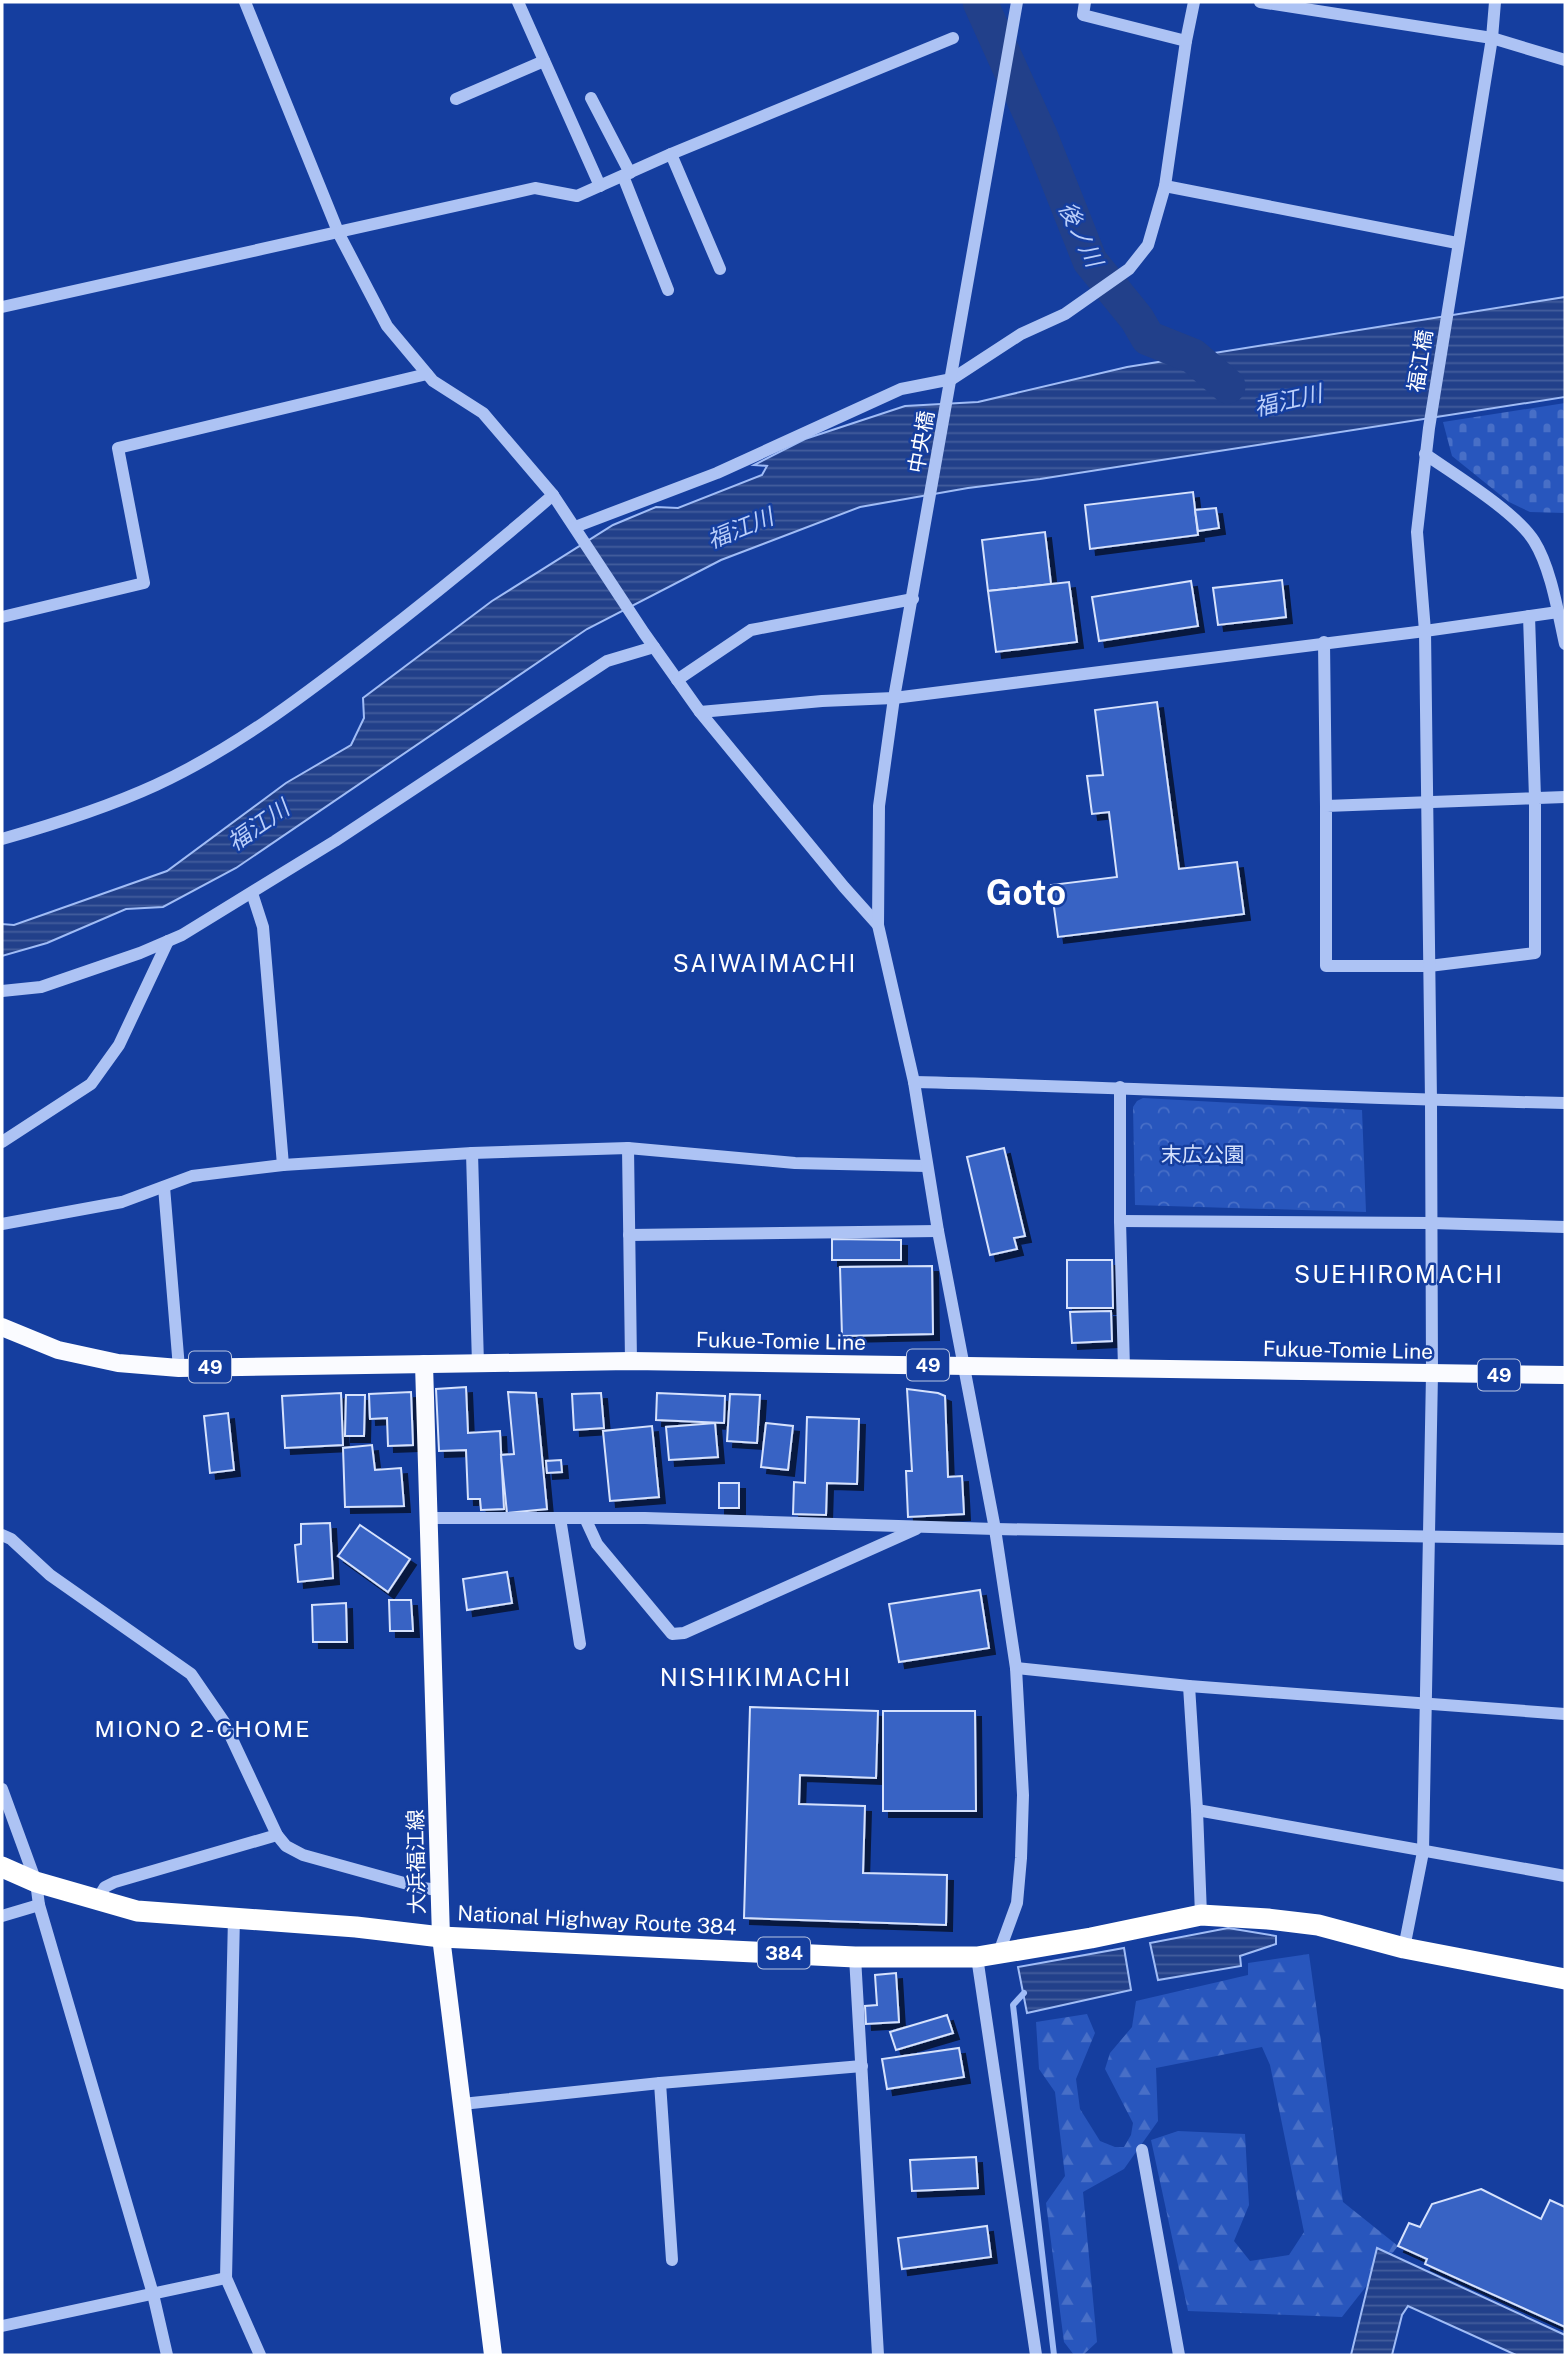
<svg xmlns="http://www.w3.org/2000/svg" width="1567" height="2357" viewBox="0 0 1567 2357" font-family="'Public Sans','Noto Sans JP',sans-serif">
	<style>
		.forest { fill: url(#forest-firs) }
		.cemetery { fill: url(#cemetery-stones) }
		.park { fill: url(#park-crowns) }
		.water { fill: url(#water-rules); stroke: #a0bcf6; stroke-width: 2 }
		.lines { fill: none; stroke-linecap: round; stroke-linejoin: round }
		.stream { stroke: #a0bcf6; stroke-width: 6 }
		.river { stroke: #22408a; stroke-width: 35 }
		.building { fill: #3964c4; stroke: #d6e2fd; stroke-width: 2; filter: url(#shadow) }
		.minor { stroke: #adc3f4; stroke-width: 12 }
		.major { stroke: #fafbff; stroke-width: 18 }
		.highway { stroke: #fff; stroke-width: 21 }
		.labels { text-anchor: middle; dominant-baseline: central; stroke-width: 5; stroke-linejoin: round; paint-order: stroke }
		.shield { fill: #153e9f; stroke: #b9c5e2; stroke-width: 2 }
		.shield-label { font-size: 19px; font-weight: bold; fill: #fff }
		.street-label { font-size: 21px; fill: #fff; stroke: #153e9f }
		.park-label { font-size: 21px; fill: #d6e2fd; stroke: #153e9f }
		.water-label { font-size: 23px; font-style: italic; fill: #bacefa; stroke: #153e9f }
		.neighbourhood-label { font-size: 23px; letter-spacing: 2px; fill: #fff; stroke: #153e9f }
		.quarter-label { font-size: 24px; letter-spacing: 2px; fill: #fff; stroke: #153e9f }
		.town-label { font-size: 35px; font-weight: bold; fill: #fff; stroke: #153e9f }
	</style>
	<defs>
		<pattern id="forest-firs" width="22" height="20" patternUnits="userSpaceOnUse" patternTransform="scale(1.75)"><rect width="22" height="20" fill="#2856bd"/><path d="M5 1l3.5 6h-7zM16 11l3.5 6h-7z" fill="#486fc7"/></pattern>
		<pattern id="cemetery-stones" width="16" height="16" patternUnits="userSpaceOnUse" patternTransform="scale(1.75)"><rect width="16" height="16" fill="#2856bd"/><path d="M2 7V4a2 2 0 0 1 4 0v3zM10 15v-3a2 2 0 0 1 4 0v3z" fill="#486fc7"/></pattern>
		<pattern id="park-crowns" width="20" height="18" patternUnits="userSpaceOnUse" patternTransform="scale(1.75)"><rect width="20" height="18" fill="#2856bd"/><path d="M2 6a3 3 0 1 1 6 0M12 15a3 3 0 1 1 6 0" fill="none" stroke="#486fc7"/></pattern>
		<pattern id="water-rules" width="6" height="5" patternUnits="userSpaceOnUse" patternTransform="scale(1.75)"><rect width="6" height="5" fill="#22408a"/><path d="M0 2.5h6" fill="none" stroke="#435d9c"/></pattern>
		<filter id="shadow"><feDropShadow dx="6" dy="6" stdDeviation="0" flood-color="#0009"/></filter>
	</defs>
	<rect width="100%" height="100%" fill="#153e9f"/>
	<polygon class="forest" points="1309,1954 1343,2202 1398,2246 1342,2317 1188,2311 1151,2140 1178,2131 1245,2134 1249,2205 1234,2241 1250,2261 1289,2255 1304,2232 1270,2065 1262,2047 1156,2068 1158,2121 1124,2169 1083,2192 1097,2342 1083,2355 1074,2355 1064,2342 1046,2203 1065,2176 1055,2092 1039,2069 1036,2022 1087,2014 1095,2033 1076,2079 1080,2109 1100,2141 1115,2147 1124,2147 1131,2135 1133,2123 1105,2069 1110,2053 1132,2027 1136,2001 1248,1975 1248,1963"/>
	<polygon class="cemetery" points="1565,403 1565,513 1530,512 1509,502 1452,456 1443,422"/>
	<polygon class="park" points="1143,1098 1362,1110 1366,1212 1135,1205 1133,1107 1137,1101"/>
	<g class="water">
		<polygon points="1565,297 1565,397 1040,479 968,488 860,507 721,560 587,629 236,868 163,907 126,909 47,943 2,956 2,924 14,925 167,871 286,783 351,745 364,718 363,698 492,601 613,525 656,507 678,508 762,475 767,466 754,465 805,439 905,406 978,402 1127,367"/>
		<polygon points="1228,1928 1276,1936 1276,1944 1240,1956 1241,1966 1158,1980 1150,1943"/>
		<polygon points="1124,1948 1131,1990 1027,2013 1018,1967"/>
		<polygon points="1377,2248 1565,2335 1565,2355 1516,2355 1408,2306 1402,2315 1392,2355 1351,2355"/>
	</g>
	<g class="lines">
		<polyline class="stream" points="1024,1993 1013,2005 1054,2355"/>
		<polyline class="river" points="980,2 1040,135 1090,261 1137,319 1148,338 1193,356 1228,386"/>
	</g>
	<g class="building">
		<polygon points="1193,492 1198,535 1090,549 1085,505"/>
		<polygon points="1216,508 1219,528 1198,531 1195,510"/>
		<polygon points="1045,532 1051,584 988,591 982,540"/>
		<polygon points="1282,580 1286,617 1218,625 1213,588"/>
		<polygon points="1191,581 1198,626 1099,641 1092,597"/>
		<polygon points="1069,582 1077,642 996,652 988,591"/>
		<polygon points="1157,702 1179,869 1237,862 1244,914 1058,937 1051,885 1117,877 1109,812 1092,814 1087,776 1103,775 1095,710"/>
		<polygon points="1004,1148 1025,1236 1014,1238 1017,1249 990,1255 967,1157"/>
		<polygon points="832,1239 901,1240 901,1260 832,1260"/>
		<polygon points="1067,1260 1112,1260 1113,1308 1067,1308"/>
		<polygon points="932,1266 933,1334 842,1336 840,1267"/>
		<polygon points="1111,1311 1112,1341 1072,1343 1070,1312"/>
		<polygon points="466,1387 468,1433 500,1431 504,1509 481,1510 480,1499 468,1499 466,1450 439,1451 436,1389"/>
		<polygon points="907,1389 938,1393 945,1396 948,1477 962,1476 964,1514 908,1517 906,1471 912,1471"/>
		<polygon points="411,1392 413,1445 388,1446 387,1418 370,1419 369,1394"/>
		<polygon points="508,1392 536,1393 547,1509 507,1513 501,1455 514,1454"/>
		<polygon points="341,1393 343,1445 285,1448 282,1396"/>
		<polygon points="601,1393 604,1428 574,1430 572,1394"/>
		<polygon points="657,1393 725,1396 724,1423 656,1420"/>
		<polygon points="730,1394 760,1395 757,1443 727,1441"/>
		<polygon points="346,1395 365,1395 364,1436 345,1436"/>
		<polygon points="228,1413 234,1470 210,1473 204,1416"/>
		<polygon points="807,1417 859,1419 857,1484 827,1483 826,1515 793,1514 794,1482 805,1483"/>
		<polygon points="715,1423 718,1457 669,1460 666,1427"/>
		<polygon points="766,1423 793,1426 788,1470 761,1467"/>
		<polygon points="652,1426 659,1497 610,1501 603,1431"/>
		<polygon points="372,1445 375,1470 401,1468 404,1506 345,1507 343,1448"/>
		<polygon points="561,1460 562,1472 547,1473 546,1461"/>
		<rect x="719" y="1483" width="20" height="25"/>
		<polygon points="330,1523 333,1578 298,1582 295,1545 301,1544 301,1524"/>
		<polygon points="360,1525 410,1559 388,1592 338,1556"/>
		<polygon points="507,1572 512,1603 467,1610 463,1579"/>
		<polygon points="980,1590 989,1648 899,1662 889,1604"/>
		<polygon points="389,1600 411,1600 413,1631 390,1631"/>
		<polygon points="346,1603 347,1642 313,1642 312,1605"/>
		<polygon points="750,1707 878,1711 876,1778 800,1775 799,1804 865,1806 863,1873 947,1875 946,1925 744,1918"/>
		<polygon points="883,1711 975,1711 976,1811 883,1811"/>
		<polygon points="896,1973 899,2022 866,2024 865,2006 877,2005 875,1975"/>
		<polygon points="947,2015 953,2033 896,2050 890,2032"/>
		<polygon points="959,2048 964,2077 887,2089 882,2059"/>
		<polygon points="976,2157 978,2188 912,2191 910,2160"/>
		<polygon points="1481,2189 1541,2219 1550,2200 1565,2207 1565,2327 1425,2264 1427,2259 1398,2246 1409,2223 1420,2227 1432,2204"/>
		<polygon points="987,2226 991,2257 902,2269 898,2238"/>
	</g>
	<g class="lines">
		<g class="minor">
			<polyline points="245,2 339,234 387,326 433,381 483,413 553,495 644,633 700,712 844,887 878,925"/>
			<polyline points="518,2 600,186"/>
			<polyline points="1085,2 1083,15 1186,41"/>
			<polyline points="1260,2 1492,38 1565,60"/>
			<polyline points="591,98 630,173"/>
			<polyline points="456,99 544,61"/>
			<polyline points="671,154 720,269"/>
			<polyline points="623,176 668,290"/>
			<polyline points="1165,186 1457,243"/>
			<polyline points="2,307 535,188 577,196 671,154 953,38"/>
			<path d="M1425,454c30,21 91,58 109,87 17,27 24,72 31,103"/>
			<polyline points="575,527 717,473 901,389 952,379 1021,334 1065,314 1129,269 1148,245 1165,186 1186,41 1194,2"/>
			<path d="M1529,616l6,182v155l-106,13h-103v-160c80,-3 159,-6 239,-9"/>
			<polyline points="2,617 144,583 118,448 427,374"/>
			<polyline points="1324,642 1326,806"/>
			<polyline points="677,680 751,630 913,599"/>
			<polyline points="700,712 822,701 894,698 1425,631 1558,612"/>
			<path d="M2,839c53,-15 104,-31 154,-54 76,-35 143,-86 208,-136 65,-50 128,-101 189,-154"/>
			<polyline points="252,893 263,927 283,1165"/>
			<polyline points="2,991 41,987 140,953 182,935 335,841 607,661 654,647"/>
			<path d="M914,1082c217,5 434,17 651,21"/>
			<polyline points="1120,1087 1120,1221 1124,1368"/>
			<polyline points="2,1142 91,1084 119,1045 168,941"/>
			<polyline points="628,1148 631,1361"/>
			<polyline points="472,1153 478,1364"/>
			<polyline points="164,1187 179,1368"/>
			<polyline points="1120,1221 1431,1223 1565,1227"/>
			<polyline points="2,1224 122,1202 192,1176 283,1165 472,1153 628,1148 795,1163 927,1166"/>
			<polyline points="629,1235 938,1231"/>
			<polyline points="428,1518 645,1518 995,1529 1565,1539"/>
			<polyline points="560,1518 580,1644"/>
			<polyline points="585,1518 597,1544 672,1634 684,1633 916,1529"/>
			<polyline points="2,1535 11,1539 50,1575 191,1674 224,1722 277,1835 286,1846 303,1855 422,1888 440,1890"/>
			<polyline points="1016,1668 1189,1686 1565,1714"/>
			<polyline points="1189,1686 1197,1810 1201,1915"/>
			<polyline points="2,1789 36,1882 39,1905 153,2294 167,2355"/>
			<polyline points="1197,1810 1565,1876"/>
			<polyline points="97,1900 105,1887 115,1882 277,1835"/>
			<polyline points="2,1916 39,1905"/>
			<polyline points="234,1917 226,2278 260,2355"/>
			<polyline points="1404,1948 1423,1852 1432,1374 1431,1101 1425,631 1417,532 1429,428 1492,38 1495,2"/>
			<polyline points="998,1955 1017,1903 1021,1858 1023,1795 1016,1668 995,1529 938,1231 914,1082 878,925 879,806 894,698 1017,2"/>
			<polyline points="855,1957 878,2355"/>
			<polyline points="977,1957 1036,2355"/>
			<polyline points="660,2083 672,2260"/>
			<polyline points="462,2104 660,2083 862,2066"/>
			<polyline points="1142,2150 1179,2355"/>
			<polyline points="2,2326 226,2278"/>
		</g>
		<g class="major">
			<polyline points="2,1327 58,1350 118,1363 179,1368 631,1361 1565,1375"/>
			<polyline points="424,1364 441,1937 493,2355"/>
		</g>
		<polyline class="highway" points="2,1867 36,1882 137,1911 356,1927 441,1937 855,1957 977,1957 1091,1938 1201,1915 1268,1919 1318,1925 1404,1948 1565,1979"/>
	</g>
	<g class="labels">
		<g class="shield">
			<rect x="907" y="1349.5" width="42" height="31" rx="5"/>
			<rect x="189" y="1351.5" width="42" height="31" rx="5"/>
			<rect x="1478" y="1359.5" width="42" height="31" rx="5"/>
			<rect x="758" y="1937.5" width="52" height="31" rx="5"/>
		</g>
		<g class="shield-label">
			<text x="928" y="1365">49</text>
			<text x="210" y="1367">49</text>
			<text x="1499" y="1375">49</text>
			<text x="784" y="1953">384</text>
		</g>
		<g class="street-label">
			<text transform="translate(1420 361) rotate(-81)">福江橋</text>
			<text transform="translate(921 442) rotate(-80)">中央橋</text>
			<text transform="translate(781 1341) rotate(1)">Fukue-Tomie Line</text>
			<text transform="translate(1348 1350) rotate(1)">Fukue-Tomie Line</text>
			<text transform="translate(416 1862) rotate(-91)">大浜福江線</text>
			<text transform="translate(597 1920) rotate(3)">National Highway Route 384</text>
		</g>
		<g class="park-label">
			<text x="1203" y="1154">末広公園</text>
		</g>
		<g class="water-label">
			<text transform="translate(1081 234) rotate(64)">後ノ川</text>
			<text transform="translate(1288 400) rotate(-13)">福江川</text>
			<text transform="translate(740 528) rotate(-22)">福江川</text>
			<text transform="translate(258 825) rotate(-35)">福江川</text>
		</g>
		<g class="neighbourhood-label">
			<text x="203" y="1728">MIONO 2-CHOME</text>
		</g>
		<g class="quarter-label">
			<text x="765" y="963">SAIWAIMACHI</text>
			<text x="1399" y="1274">SUEHIROMACHI</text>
			<text x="756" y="1677">NISHIKIMACHI</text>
		</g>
		<g class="town-label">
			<text x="1026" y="892">Goto</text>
		</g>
	</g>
	<rect width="1567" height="2357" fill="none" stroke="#ffffff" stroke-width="7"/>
</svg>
